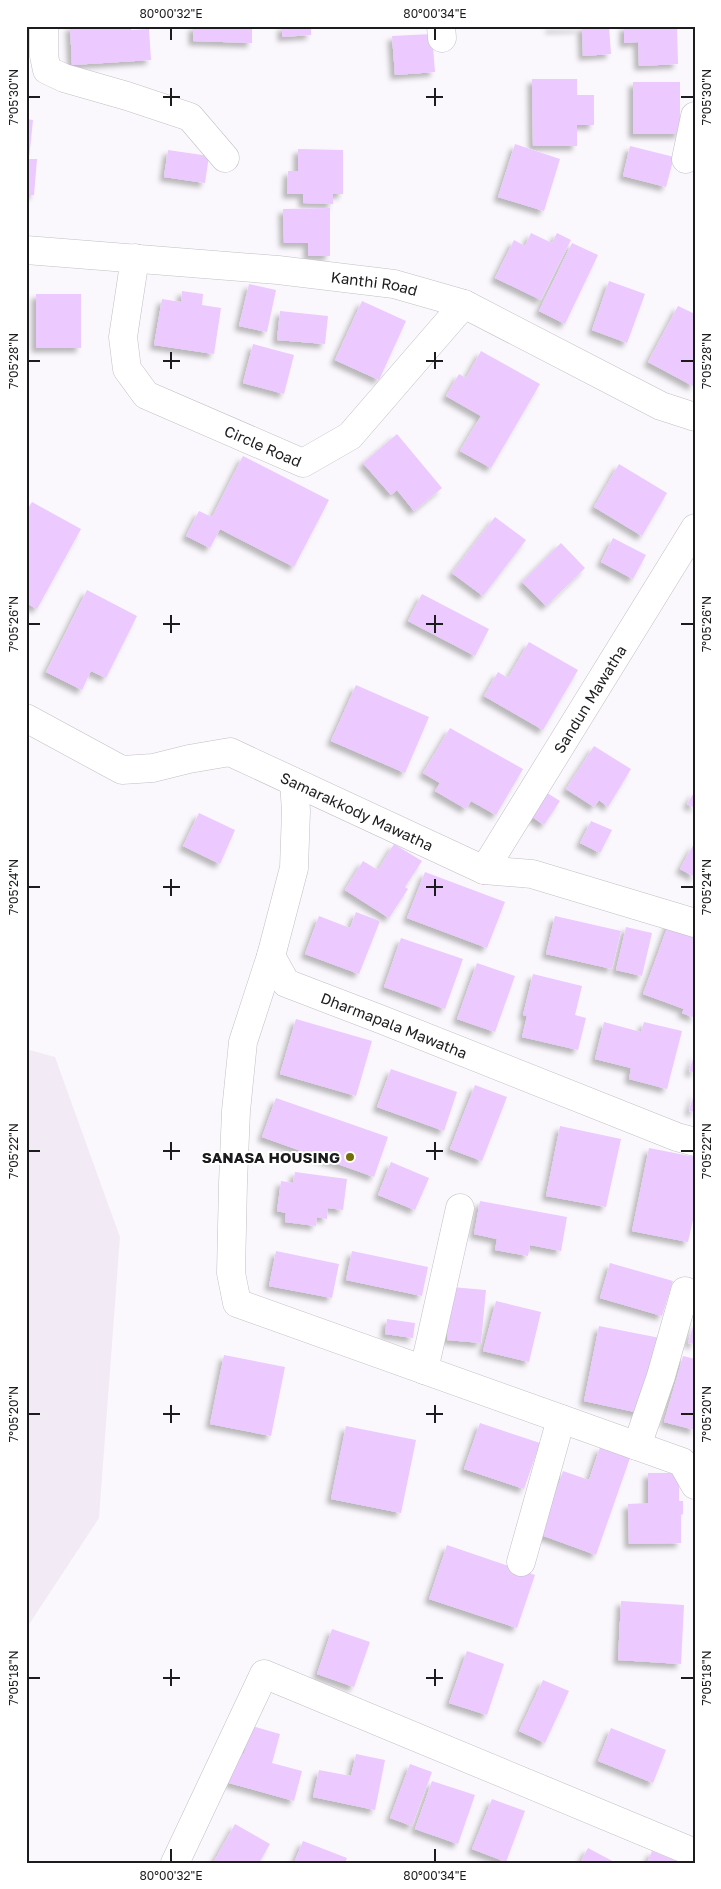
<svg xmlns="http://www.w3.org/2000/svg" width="721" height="1889" viewBox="0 0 721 1889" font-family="'Golos Text',sans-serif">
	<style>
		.built { fill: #f2ebf6 }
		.building { fill: #eccaff; filter: url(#shadow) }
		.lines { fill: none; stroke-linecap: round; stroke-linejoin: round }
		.street-casing { stroke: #c2bfc3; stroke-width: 29 }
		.street { stroke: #fff; stroke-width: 28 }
		.ticks { fill: none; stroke: #1c1b1d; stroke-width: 2 }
		.poi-dot { fill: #766d0a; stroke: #fff; stroke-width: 2 }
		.labels { text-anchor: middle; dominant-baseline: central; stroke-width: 4; stroke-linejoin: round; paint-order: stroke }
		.street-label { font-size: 15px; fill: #1c1b1d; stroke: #fff }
		.poi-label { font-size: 15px; font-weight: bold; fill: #1c1b1d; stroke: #fff; text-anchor: end }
		.neatline { fill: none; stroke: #1c1b1d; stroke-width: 2 }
		.ticks-label { font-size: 12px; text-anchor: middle; fill: #1c1b1d }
	</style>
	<defs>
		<filter id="shadow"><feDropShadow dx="-4.5" dy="4.5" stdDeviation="2.5" flood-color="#0004"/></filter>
	</defs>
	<rect width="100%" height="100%" fill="#fbf8fd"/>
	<polygon class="built" points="26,1049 55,1057 120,1237 99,1518 26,1629"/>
	<g class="building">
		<polygon points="70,26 131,26 131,30 149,29 151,60 72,65"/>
		<polygon points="193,26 252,26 252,43 193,41"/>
		<polygon points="282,26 311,26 311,35 282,37"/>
		<polygon points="550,26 580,26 581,28 550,29"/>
		<polygon points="582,26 609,26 611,54 583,56"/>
		<polygon points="624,26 677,26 678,64 639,66 638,42 624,43"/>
		<polygon points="432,34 435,72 395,75 392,36"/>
		<polygon points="532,79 577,79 577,95 594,95 594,125 577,125 577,146 533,146"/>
		<rect x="633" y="82" width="47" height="52"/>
		<polygon points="26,119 33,120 29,159 37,159 34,195 26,195"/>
		<polygon points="515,144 560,159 544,211 498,197"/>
		<polygon points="630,146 674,157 666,187 623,176"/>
		<polygon points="298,149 343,150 343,194 333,194 333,204 303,203 303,194 287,194 288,171 298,171"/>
		<polygon points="168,150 209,156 205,183 164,177"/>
		<polygon points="330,208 330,256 308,256 308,243 284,243 283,209"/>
		<polygon points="531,233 552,243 557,233 571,240 541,300 495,278 514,240 525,246"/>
		<polygon points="572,243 598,255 565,324 539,311"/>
		<polygon points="609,281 645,294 627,343 592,330"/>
		<polygon points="249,284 276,290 267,332 239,326"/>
		<polygon points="182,291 203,294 202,305 221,308 214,354 154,345 162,299 181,302"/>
		<rect x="36" y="294" width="45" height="54"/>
		<polygon points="362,301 406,321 379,380 335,360"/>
		<polygon points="678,306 695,314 695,382 693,386 648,362"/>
		<polygon points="280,311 328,316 325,344 277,340"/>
		<polygon points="253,344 294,355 284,394 243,383"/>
		<polygon points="481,351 540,384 491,468 460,451 481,416 446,396 459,374 466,378"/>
		<polygon points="397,434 442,488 414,511 397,490 391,495 363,463"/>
		<polygon points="243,456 329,500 294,567 220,529 210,548 186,536 199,511 212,517"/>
		<polygon points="619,464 667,493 642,536 594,507"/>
		<polygon points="32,502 81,529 37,609 26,603 26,512"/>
		<polygon points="495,517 526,540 483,596 452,573"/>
		<polygon points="613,538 646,555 633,579 601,562"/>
		<polygon points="561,543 585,568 546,606 522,582"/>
		<polygon points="87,590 137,616 106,678 91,671 82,690 46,672"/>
		<polygon points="422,594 489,629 475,656 408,621"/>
		<polygon points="529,642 578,670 543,730 484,696 498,672 508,678"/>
		<polygon points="356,685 429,717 405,773 331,741"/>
		<polygon points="450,728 523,769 496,815 471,801 466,809 435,791 440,783 423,773"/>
		<polygon points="594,746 631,769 608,807 599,800 594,807 566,789"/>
		<polygon points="544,791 560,801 544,825 528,814"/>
		<polygon points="695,791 695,808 687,804"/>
		<polygon points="199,813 235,830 220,864 183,846"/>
		<polygon points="591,821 612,830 600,853 580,843"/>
		<polygon points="695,842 695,877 680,869"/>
		<polygon points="394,844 422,861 405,887 408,889 389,918 345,890 363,861 378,870"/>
		<polygon points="425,872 505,902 487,948 407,918"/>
		<polygon points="356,912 380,921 359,974 305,954 319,916 350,928"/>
		<polygon points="555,916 621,931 612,969 546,954"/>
		<polygon points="670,920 695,929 695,1018 682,1013 684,1009 643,994"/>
		<polygon points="626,927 652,933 642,976 616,970"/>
		<polygon points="401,938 463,959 445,1009 384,987"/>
		<polygon points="477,963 515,976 495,1032 457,1019"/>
		<polygon points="533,974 582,986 575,1015 586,1018 578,1050 522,1037 527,1016 523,1015"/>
		<polygon points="296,1019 372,1041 356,1096 280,1074"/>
		<polygon points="604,1022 641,1032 644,1022 682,1031 667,1089 629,1079 631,1068 595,1059"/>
		<polygon points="695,1053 695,1073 689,1071"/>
		<polygon points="391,1069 457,1092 444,1131 377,1107"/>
		<polygon points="475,1085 507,1097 482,1161 450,1149"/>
		<polygon points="695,1091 695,1112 689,1111"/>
		<polygon points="276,1098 388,1137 374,1177 262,1137"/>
		<polygon points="560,1126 621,1139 606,1207 546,1196"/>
		<polygon points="649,1148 695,1157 695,1211 688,1242 632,1231"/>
		<polygon points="391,1162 429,1178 415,1210 378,1195"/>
		<polygon points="295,1172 347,1179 343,1210 328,1208 327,1219 317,1217 316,1226 285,1222 286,1213 277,1211 281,1181 293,1183"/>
		<polygon points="480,1201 567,1217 561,1251 530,1245 528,1256 495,1250 497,1239 474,1234"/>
		<polygon points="276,1251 339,1264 332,1298 269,1286"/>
		<polygon points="352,1251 428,1267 422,1296 346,1280"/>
		<polygon points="610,1263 673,1281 662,1316 600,1298"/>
		<polygon points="452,1287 486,1290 481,1343 447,1340"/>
		<polygon points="496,1301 541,1312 529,1362 483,1351"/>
		<polygon points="387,1319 415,1323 413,1338 385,1334"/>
		<polygon points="695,1320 695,1344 688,1343"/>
		<polygon points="599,1326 660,1338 644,1414 584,1401"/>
		<polygon points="224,1355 285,1367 271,1436 210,1424"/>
		<polygon points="683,1356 695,1359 695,1430 664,1422"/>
		<polygon points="480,1423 540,1443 524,1489 464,1469"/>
		<polygon points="346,1426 416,1440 401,1513 331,1499"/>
		<polygon points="600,1447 630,1458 596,1555 541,1535 563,1471 589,1480"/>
		<polygon points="648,1473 679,1473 679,1501 683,1501 683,1514 681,1515 681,1543 629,1544 628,1504 648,1503"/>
		<polygon points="447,1545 535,1575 517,1628 429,1599"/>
		<polygon points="621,1601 684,1605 681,1664 618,1660"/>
		<polygon points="332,1629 370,1642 354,1687 317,1674"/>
		<polygon points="467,1651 504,1664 487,1715 449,1703"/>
		<polygon points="543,1680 569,1691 545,1743 519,1731"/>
		<polygon points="252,1726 280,1734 272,1763 302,1771 294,1801 229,1783 238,1753 244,1754"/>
		<polygon points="611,1728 666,1750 653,1783 598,1761"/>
		<polygon points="356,1754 385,1760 375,1810 313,1797 319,1770 351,1776"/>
		<polygon points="410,1764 432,1772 412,1826 390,1818"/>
		<polygon points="432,1781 475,1795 458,1844 415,1829"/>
		<polygon points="492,1799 525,1811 506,1862 472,1849"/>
		<polygon points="235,1824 270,1844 259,1863 213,1863"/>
		<polygon points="303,1841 347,1858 345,1863 294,1863"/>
		<polygon points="588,1848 616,1863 580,1863"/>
		<polygon points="652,1851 681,1863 647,1863"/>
	</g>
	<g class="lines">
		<defs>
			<g id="street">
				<polyline points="44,26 44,56 47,70 64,78 127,96 190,117 225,158"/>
				<polyline points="441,26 442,38"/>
				<polyline points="686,159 695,116"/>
				<path id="s1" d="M26,250l252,20 116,14 70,20 197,102 34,11"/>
				<path id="s2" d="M135,258l-12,79 4,32 19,26 157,68 47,-27 114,-132"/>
				<path id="s3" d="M26,718l96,52 31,-2 36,-9 41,-7 254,118 48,4 163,49"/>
				<path id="s4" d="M294,782l2,29 -2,57 -23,88 15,27 94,36 297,118 18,5"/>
				<path id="s5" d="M484,870l211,-342"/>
				<polyline points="271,956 243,1042 236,1111 233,1183 231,1273 237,1303 682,1462 695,1485"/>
				<polyline points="424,1370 460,1208"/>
				<polyline points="637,1446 661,1376 685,1291"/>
				<polyline points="521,1562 561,1419"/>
				<polyline points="175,1863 264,1674 695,1853"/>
			</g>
		</defs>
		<use href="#street" class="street-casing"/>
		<use href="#street" class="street"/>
	</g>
	<path class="ticks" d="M171,28v12M435,28v12M171,88v18M435,88v18M28,97h12M163,97h17M426,97h17M681,97h13M171,352v17M435,352v17M28,361h12M163,361h17M426,361h17M681,361h13M171,615v18M435,615v18M28,624h12M163,624h17M426,624h17M681,624h13M171,879v17M435,879v17M28,887h12M163,887h17M426,887h17M681,887h13M171,1142v18M435,1142v18M28,1151h12M163,1151h17M426,1151h17M681,1151h13M171,1405v18M435,1405v18M28,1414h12M163,1414h17M426,1414h17M681,1414h13M171,1669v17M435,1669v17M28,1678h12M163,1678h17M426,1678h17M681,1678h13M171,1849v13M435,1849v13"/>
	<circle class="poi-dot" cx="350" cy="1157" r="5"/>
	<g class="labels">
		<g class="street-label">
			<text stroke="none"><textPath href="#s1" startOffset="350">Kanthi Road</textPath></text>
			<text stroke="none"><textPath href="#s2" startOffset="272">Circle Road</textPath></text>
			<text stroke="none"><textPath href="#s5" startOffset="201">Sandun Mawatha</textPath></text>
			<text stroke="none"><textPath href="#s3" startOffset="359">Samarakkody Mawatha</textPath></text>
			<text stroke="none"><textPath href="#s4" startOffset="324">Dharmapala Mawatha</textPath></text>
		</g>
		<g class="poi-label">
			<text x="340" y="1157">SANASA HOUSING</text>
		</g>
	</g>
	<rect width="721" height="1889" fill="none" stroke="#ffffff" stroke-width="55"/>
	<rect x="28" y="28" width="666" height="1834" class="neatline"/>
	<g class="ticks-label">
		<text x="171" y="18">80°00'32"E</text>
		<text x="435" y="18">80°00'34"E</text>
		<text transform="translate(14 97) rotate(-90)" y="4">7°05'30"N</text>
		<text transform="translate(707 97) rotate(-90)" y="4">7°05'30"N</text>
		<text transform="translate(14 361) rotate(-90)" y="4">7°05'28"N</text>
		<text transform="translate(707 361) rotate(-90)" y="4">7°05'28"N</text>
		<text transform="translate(14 624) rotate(-90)" y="4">7°05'26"N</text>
		<text transform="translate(707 624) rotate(-90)" y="4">7°05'26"N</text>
		<text transform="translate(14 887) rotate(-90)" y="4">7°05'24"N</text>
		<text transform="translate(707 887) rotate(-90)" y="4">7°05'24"N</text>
		<text transform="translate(14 1151) rotate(-90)" y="4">7°05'22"N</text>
		<text transform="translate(707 1151) rotate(-90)" y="4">7°05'22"N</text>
		<text transform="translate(14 1414) rotate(-90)" y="4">7°05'20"N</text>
		<text transform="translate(707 1414) rotate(-90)" y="4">7°05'20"N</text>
		<text transform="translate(14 1678) rotate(-90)" y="4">7°05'18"N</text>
		<text transform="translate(707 1678) rotate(-90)" y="4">7°05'18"N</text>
		<text x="171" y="1880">80°00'32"E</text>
		<text x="435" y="1880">80°00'34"E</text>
	</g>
</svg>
